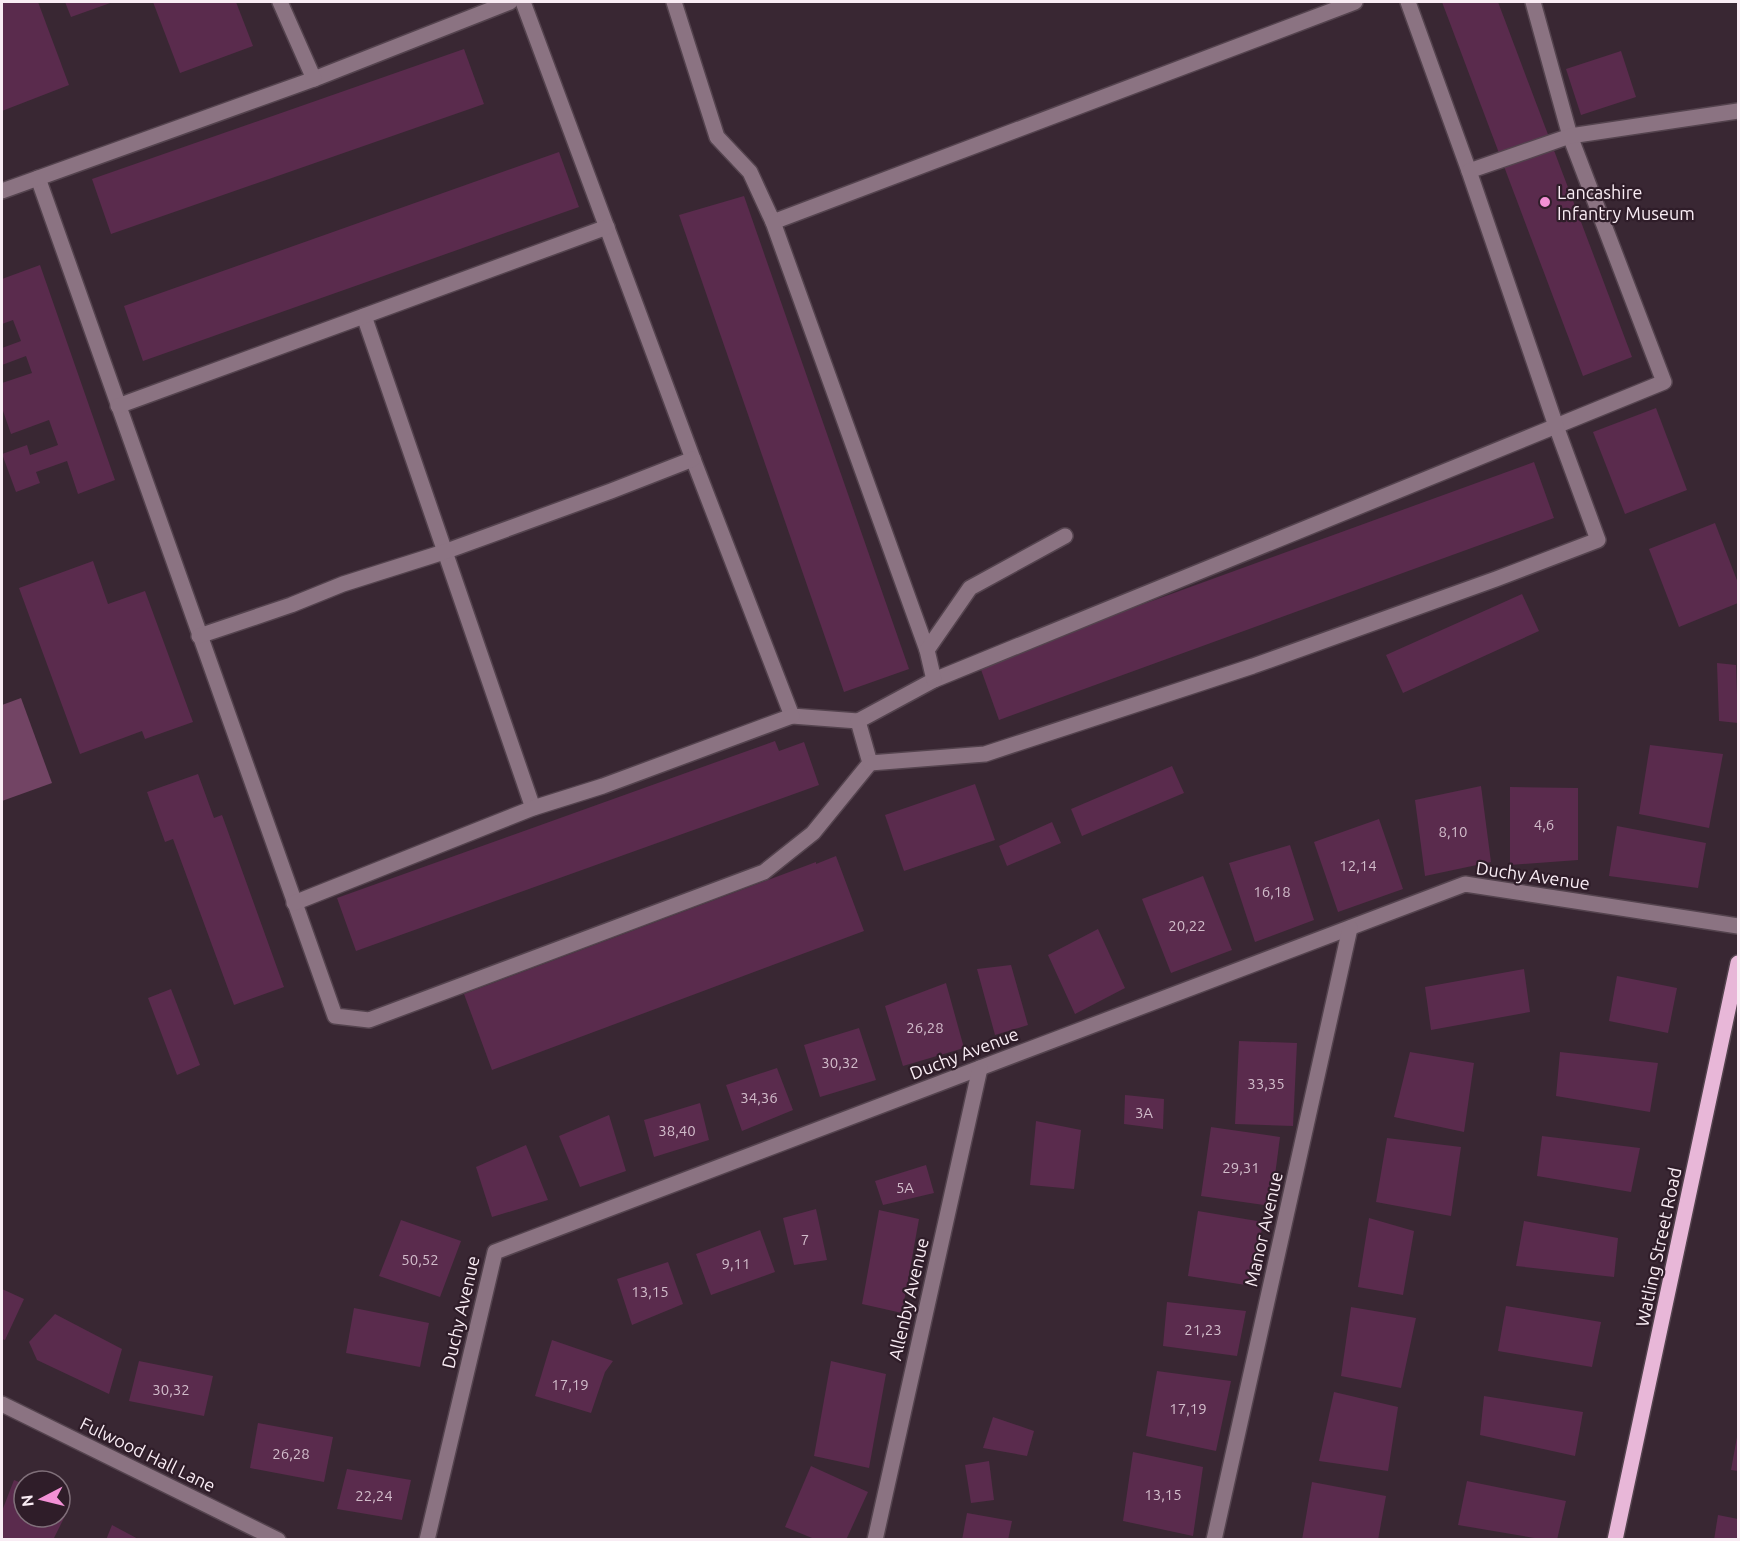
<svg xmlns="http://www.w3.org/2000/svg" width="1740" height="1541" viewBox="0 0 1740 1541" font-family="Ubuntu,sans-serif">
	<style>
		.green { fill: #724464 }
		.building { fill: #5a2b4d }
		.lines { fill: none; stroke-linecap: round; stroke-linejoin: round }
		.minor-casing { stroke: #54434e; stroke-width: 18 }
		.major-casing { stroke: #54434e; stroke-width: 18 }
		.minor { stroke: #8b7382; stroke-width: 15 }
		.major { stroke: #e8b7d8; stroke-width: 15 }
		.poi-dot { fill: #f391d6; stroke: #2f1d29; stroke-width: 2 }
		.labels { text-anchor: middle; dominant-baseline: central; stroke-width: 4.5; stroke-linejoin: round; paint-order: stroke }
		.number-label { font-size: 15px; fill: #d1bcca }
		.poi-label { font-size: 18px; fill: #f9ecf4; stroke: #2f1d29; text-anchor: start }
		.street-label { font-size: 18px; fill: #f9ecf4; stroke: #2f1d29 }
	</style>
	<rect width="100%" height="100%" fill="#392733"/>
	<polygon class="green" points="21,698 52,783 2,801 2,705"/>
	<g class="building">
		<polygon points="5,2 38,2 69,85 2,111 2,3"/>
		<polygon points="65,2 113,2 71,17"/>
		<polygon points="153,2 236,2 253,46 180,73"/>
		<polygon points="1442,2 1498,2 1632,357 1583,376"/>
		<polygon points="464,49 484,104 111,234 92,179"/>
		<polygon points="1621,51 1636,97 1581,115 1566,69"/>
		<polygon points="559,152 579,207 143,361 124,306"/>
		<polygon points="744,196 909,669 844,692 679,215"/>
		<polygon points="40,265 115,480 78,494 67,461 36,472 40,483 16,492 2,454 27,445 30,455 58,445 49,420 11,434 2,408 2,383 32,373 26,356 2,365 2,348 21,341 13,320 2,324 2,279"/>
		<polygon points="1656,408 1687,490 1625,514 1593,432"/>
		<polygon points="1534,462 1554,518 999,720 979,664"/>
		<polygon points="1715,523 1738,583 1738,603 1679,627 1649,549"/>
		<polygon points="93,561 108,604 145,591 193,722 145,739 142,731 80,754 19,588"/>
		<polygon points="1522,594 1539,631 1403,693 1386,655"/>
		<polygon points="1717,663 1736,665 1738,723 1719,721"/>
		<polygon points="775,741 779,751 804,742 819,785 356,951 337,898"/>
		<polygon points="1650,745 1723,754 1709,828 1639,814"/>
		<polygon points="1172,766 1184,793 1082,836 1071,809"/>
		<polygon points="198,774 214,818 222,815 284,987 234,1005 173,839 165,842 147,792"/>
		<polygon points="975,784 995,840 904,871 885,815"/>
		<polygon points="1481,786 1491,862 1425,876 1415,800"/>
		<polygon points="1510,787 1578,788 1578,860 1510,865"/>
		<polygon points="1379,819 1403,889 1338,912 1314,842"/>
		<polygon points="1052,822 1061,843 1007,866 999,846"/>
		<polygon points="1617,826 1706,843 1698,888 1609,876"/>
		<polygon points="1290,845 1314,920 1255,942 1229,863"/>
		<polygon points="836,856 864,931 492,1070 464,994 816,862 816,864"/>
		<polygon points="1203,876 1232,950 1171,973 1142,899"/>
		<polygon points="1098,929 1125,988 1075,1014 1048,955"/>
		<polygon points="1011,965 1028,1025 995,1035 977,969"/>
		<polygon points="1524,969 1530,1012 1431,1030 1425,987"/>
		<polygon points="1617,976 1677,988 1668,1033 1609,1021"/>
		<polygon points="946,983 964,1048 903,1066 885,1006"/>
		<polygon points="171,989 200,1065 177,1075 148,998"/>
		<polygon points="859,1028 876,1080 820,1097 804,1045"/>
		<polygon points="1239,1041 1297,1043 1293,1126 1235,1124"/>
		<polygon points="1410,1052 1474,1063 1464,1132 1394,1117"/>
		<polygon points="1560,1052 1658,1063 1650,1112 1556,1096"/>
		<polygon points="777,1068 793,1110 742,1131 726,1085"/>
		<polygon points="1125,1095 1164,1099 1163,1129 1124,1124"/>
		<polygon points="700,1103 709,1140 654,1157 644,1120"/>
		<polygon points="609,1115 626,1171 580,1187 559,1136"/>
		<polygon points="1036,1121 1081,1130 1074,1189 1030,1185"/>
		<polygon points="1211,1127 1280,1137 1271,1206 1201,1196"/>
		<polygon points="1542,1136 1640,1148 1631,1192 1537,1176"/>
		<polygon points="1387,1138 1461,1147 1451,1216 1376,1202"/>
		<polygon points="526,1145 548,1200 492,1217 476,1167"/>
		<polygon points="926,1165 934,1193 883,1205 875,1181"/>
		<polygon points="816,1209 827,1260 794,1265 783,1218"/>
		<polygon points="879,1210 919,1219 902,1313 862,1304"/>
		<polygon points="1198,1211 1263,1222 1252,1286 1188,1276"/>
		<polygon points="1369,1218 1414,1231 1403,1295 1358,1287"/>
		<polygon points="401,1220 461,1241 440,1297 379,1276"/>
		<polygon points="1524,1221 1618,1238 1614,1277 1516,1266"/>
		<polygon points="760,1230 775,1272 711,1295 696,1254"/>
		<polygon points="668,1262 683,1304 632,1325 617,1279"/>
		<polygon points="2,1289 24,1299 5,1340 2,1339"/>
		<polygon points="1167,1302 1246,1311 1237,1356 1163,1346"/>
		<polygon points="1506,1306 1601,1322 1592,1367 1498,1351"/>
		<polygon points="1351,1307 1416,1318 1401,1388 1341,1376"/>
		<polygon points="354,1308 429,1323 420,1367 346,1353"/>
		<polygon points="55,1314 122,1349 109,1394 37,1360 29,1342"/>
		<polygon points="552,1340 613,1361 605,1372 591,1413 535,1396"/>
		<polygon points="139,1361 213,1376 204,1416 129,1401"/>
		<polygon points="831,1361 886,1374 869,1468 814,1456"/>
		<polygon points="1157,1371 1231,1381 1216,1451 1146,1436"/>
		<polygon points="1334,1392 1398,1407 1388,1471 1319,1461"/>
		<polygon points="1484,1396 1583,1412 1575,1456 1480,1435"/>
		<polygon points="993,1417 1034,1431 1027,1456 983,1448"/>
		<polygon points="258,1423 333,1437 324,1482 250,1468"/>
		<polygon points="1737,1437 1738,1437 1738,1471 1731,1470"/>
		<polygon points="1133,1452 1203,1467 1193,1536 1123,1521"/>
		<polygon points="989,1461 994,1500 971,1503 965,1465"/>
		<polygon points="811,1466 868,1492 846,1540 817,1540 785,1527"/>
		<polygon points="347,1469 411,1480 402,1520 337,1509"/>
		<polygon points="14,1480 24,1484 24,1517 60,1517 60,1501 70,1506 53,1540 2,1540 2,1511"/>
		<polygon points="1467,1481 1566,1501 1557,1540 1546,1540 1458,1525"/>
		<polygon points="1312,1482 1386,1496 1378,1540 1302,1540"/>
		<polygon points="967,1513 1012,1521 1008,1540 962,1540"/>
		<polygon points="1718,1515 1738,1519 1738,1540 1714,1540"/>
		<polygon points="112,1525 140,1540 106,1540"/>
	</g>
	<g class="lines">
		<defs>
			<g id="minor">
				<polyline points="523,2 693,459 792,716 858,721"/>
				<polyline points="674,2 717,137 750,172 773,222 1355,2"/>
				<polyline points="1408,2 1469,171"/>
				<polyline points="314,79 510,2"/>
				<polyline points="38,178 335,1016 369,1020 764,872 813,833 870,763 858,721 934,680 1664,382 1570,136 1533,2"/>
				<polyline points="2,191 314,79 280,2"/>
				<polyline points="773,222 927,650"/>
				<polyline points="364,316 533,808"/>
				<polyline points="118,406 607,227"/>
				<polyline points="199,636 291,605 343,584 444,552 611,491 693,459"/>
				<polyline points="934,680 927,650 970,588 1065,536"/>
				<polyline points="870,763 985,754 1253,666 1496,579 1598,540 1556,426 1469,171 1570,136 1738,111"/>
				<polyline points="294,903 533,808 603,786 792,716"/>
				<polyline points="2,1404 278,1540"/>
				<polyline points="427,1540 495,1252 1465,884 1738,926"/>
				<polyline points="875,1540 980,1068"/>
				<polyline points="1214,1540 1350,928"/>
			</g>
			<polyline id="major" points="1615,1540 1738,963"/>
		</defs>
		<use href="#minor" class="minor-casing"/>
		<use href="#major" class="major-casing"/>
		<use href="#minor" class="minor"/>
		<use href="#major" class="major"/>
	</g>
	<circle class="poi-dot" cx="1545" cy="202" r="6"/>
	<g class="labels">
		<g class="number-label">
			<text x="1544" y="824">4,6</text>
			<text x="1453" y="831">8,10</text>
			<text x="1358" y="865">12,14</text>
			<text x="1272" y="891">16,18</text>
			<text x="1187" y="925">20,22</text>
			<text x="925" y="1027">26,28</text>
			<text x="840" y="1062">30,32</text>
			<text x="1266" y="1083">33,35</text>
			<text x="759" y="1097">34,36</text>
			<text x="1144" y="1112">3A</text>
			<text x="677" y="1130">38,40</text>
			<text x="1241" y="1167">29,31</text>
			<text x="905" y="1187">5A</text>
			<text x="805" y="1239">7</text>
			<text x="420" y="1259">50,52</text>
			<text x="736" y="1263">9,11</text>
			<text x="650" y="1291">13,15</text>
			<text x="1203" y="1329">21,23</text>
			<text x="570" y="1384">17,19</text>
			<text x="171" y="1389">30,32</text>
			<text x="1188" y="1408">17,19</text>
			<text x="291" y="1453">26,28</text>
			<text x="1163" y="1494">13,15</text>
			<text x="374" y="1495">22,24</text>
		</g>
		<g class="poi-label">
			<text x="1557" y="192">Lancashire<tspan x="1557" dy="21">Infantry Museum</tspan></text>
		</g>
		<g class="street-label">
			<text transform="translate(1533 875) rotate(8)">Duchy Avenue</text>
			<text transform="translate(964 1053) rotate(-21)">Duchy Avenue</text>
			<text transform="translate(1263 1229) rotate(-77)">Manor Avenue</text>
			<text transform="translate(1658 1247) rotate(-78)">Watling Street Road</text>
			<text transform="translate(908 1299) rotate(-77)">Allenby Avenue</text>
			<text transform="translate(460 1312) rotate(-77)">Duchy Avenue</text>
			<text transform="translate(148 1454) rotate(26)">Fulwood Hall Lane</text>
		</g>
	</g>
	<rect width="1740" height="1541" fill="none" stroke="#f9ecf4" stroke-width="6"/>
	<g transform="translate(42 1499) rotate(263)"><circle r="28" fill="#2f1d29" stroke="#80707a" stroke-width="1.5"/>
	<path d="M0-4.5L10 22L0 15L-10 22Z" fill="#f391d6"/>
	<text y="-9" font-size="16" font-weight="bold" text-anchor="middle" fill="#f9ecf4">N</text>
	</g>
</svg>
